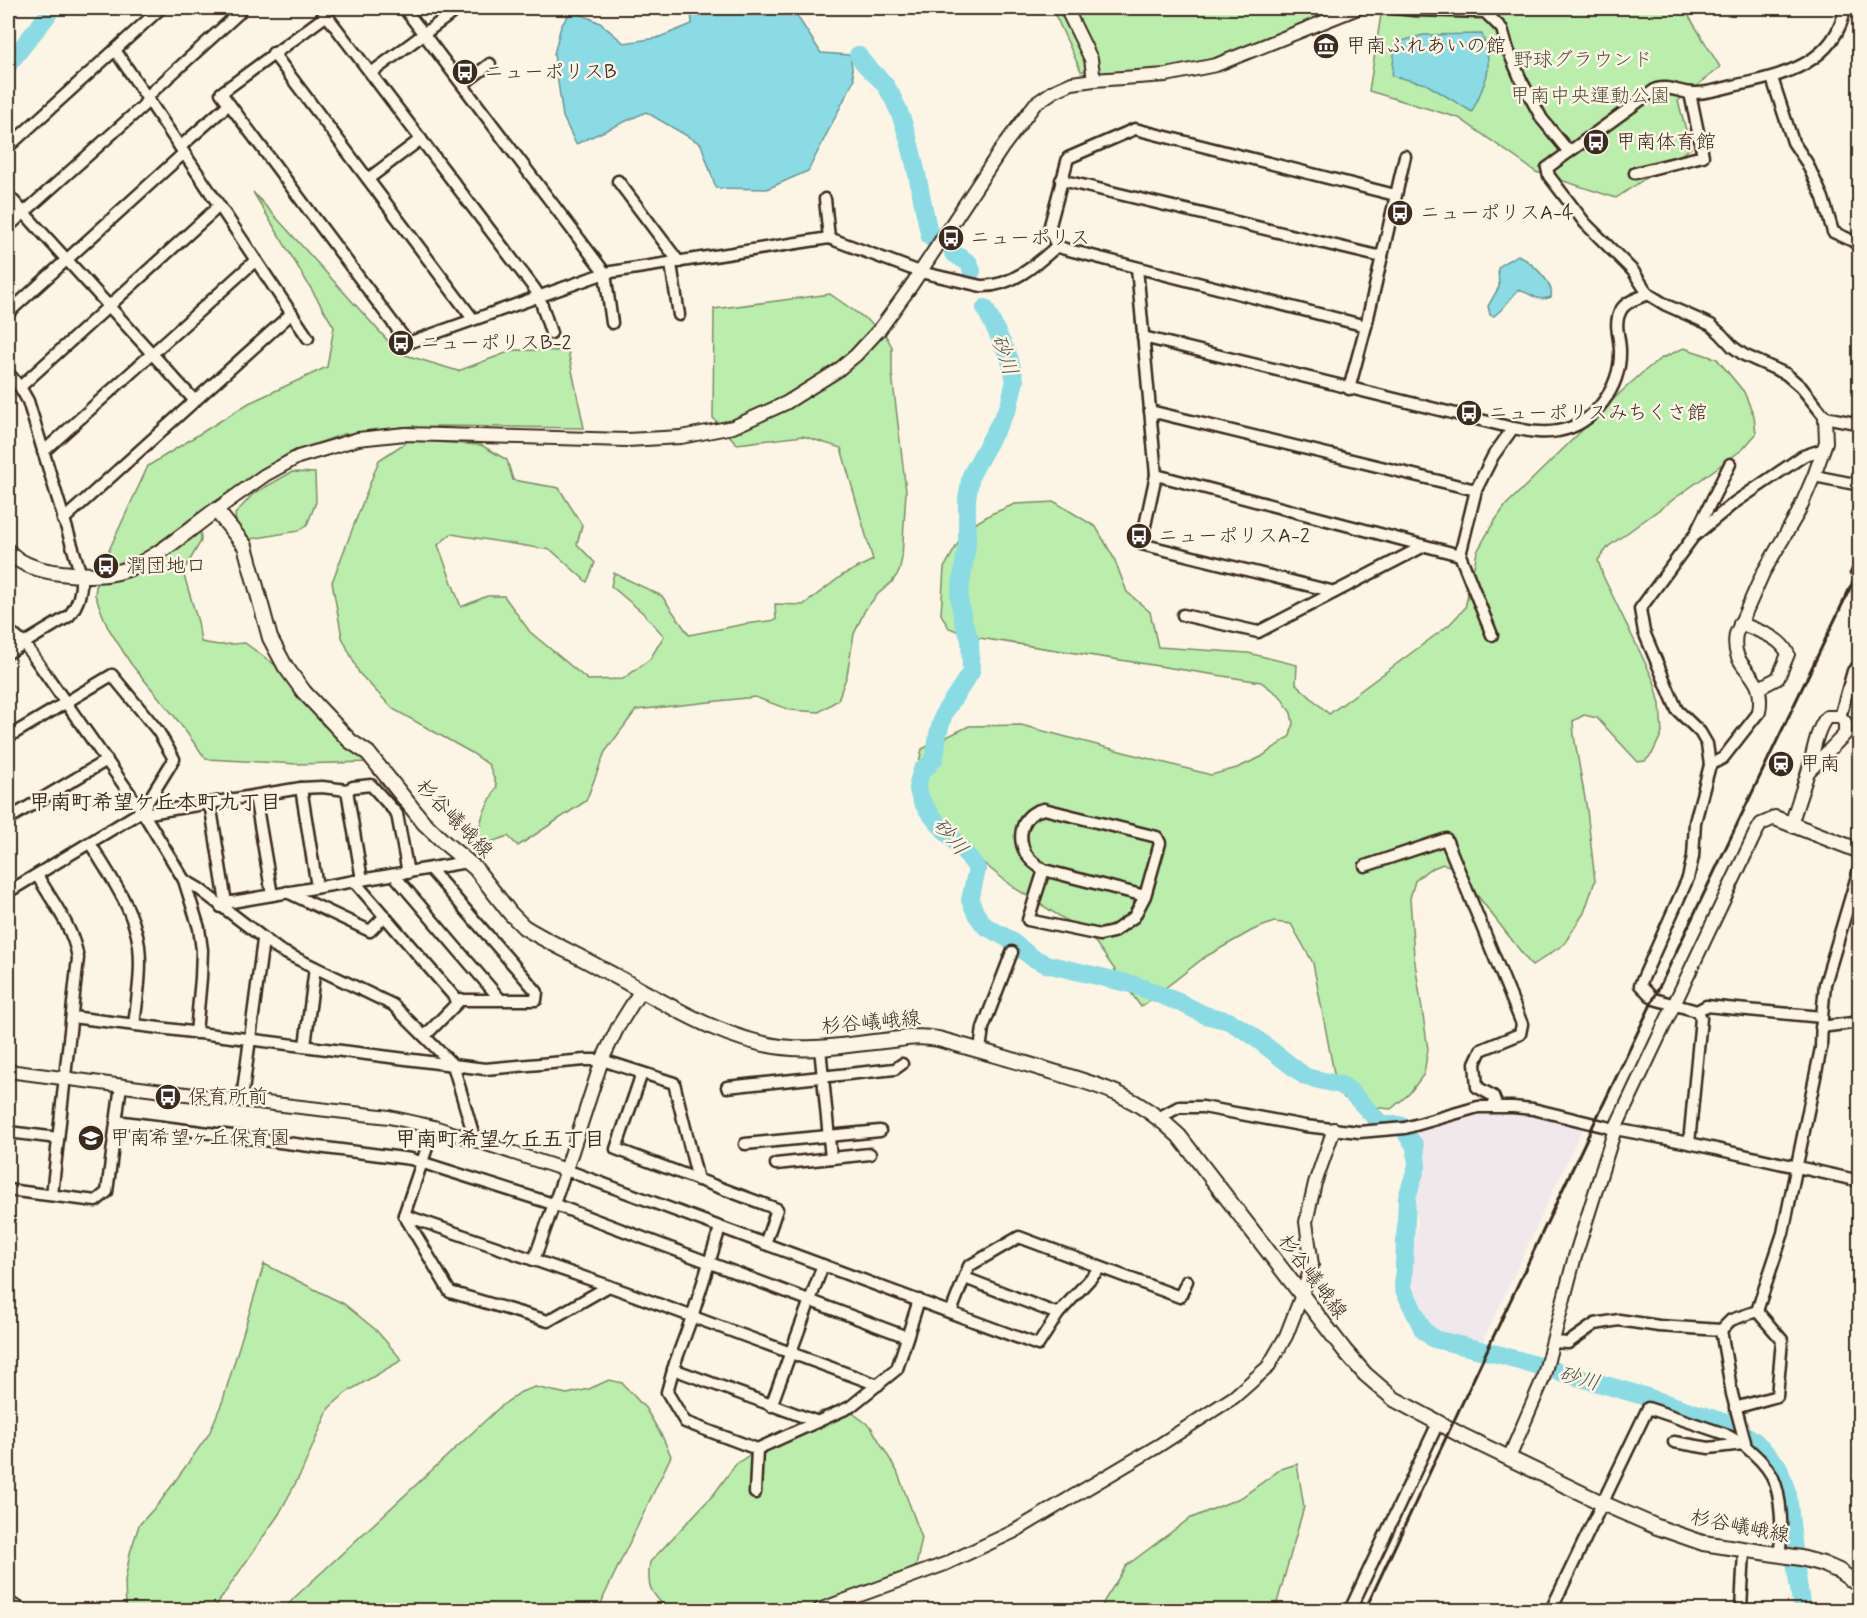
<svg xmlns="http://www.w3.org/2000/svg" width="1867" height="1618" viewBox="0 0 1867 1618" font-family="Mynerve,'Klee One',sans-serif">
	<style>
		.built { fill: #f1e8ec }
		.green { fill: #bbedad; stroke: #7b8c66; stroke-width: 1.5 }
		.water { fill: #8adbe3; stroke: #6a9494; stroke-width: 1.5 }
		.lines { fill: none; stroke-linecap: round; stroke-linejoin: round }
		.river { stroke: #8adbe3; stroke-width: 18 }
		.minor-casing { stroke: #3b2a1e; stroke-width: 15 }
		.tertiary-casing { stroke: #3b2a1e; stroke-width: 16 }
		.secondary-casing { stroke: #3b2a1e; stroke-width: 18 }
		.minor { stroke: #fcf5e5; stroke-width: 10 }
		.tertiary { stroke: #fcf5e5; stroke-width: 12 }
		.secondary { stroke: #fcf5e5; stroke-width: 14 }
		.rail { stroke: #3b2a1e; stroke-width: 3 }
		.labels { text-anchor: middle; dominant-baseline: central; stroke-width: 5; stroke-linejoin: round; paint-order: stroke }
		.poi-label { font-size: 20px; fill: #3b2a1e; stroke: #fcf5e5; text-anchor: start }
		.park-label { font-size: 20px; fill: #55513b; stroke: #fcf5e5 }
		.street-label { font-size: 20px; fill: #3b2a1e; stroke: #fcf5e5 }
		.water-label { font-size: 21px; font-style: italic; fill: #4f564f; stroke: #fcf5e5 }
		.neighbourhood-label { font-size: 21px; font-weight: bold; fill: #3b2a1e; stroke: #fcf5e5 }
	</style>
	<rect width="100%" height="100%" fill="#fcf5e5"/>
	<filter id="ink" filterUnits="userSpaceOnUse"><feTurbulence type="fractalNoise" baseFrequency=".0167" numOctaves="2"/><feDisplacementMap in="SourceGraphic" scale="12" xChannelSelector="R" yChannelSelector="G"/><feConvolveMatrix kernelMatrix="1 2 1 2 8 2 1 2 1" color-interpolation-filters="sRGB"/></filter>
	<g filter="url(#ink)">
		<polygon class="built" points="1518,1108 1584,1125 1482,1344 1437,1333 1424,1320 1409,1271 1418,1222 1413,1197 1425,1162 1417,1129 1482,1111"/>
		<g class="green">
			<path d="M1052,8h290c-81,35 -169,78 -261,63z"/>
			<polygon points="1382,8 1684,8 1720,67 1678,101 1691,148 1616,198 1536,172 1459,118 1369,91"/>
			<polygon points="253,192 399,353 458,371 514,350 568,351 584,428 436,426 437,442 481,445 507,460 513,480 559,488 582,525 577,544 595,563 587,582 551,550 451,534 438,545 461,607 487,596 504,596 530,632 588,680 623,679 650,659 664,636 643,613 611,586 614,573 662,596 689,635 745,624 776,620 775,604 803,605 843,575 873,560 841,448 803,436 737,444 713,418 714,309 830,294 884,332 892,347 892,374 906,491 902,558 899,572 892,582 878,594 865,610 854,634 847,675 838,700 819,712 790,710 755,697 636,710 605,752 586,801 518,846 508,836 488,843 478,833 483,814 497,786 489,765 472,753 393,709 359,673 342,637 332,582 379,460 408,441 414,426 344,434 289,453 200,515 201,541 183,572 198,622 201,642 219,645 245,643 278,667 323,725 371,762 298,764 206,759 175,717 131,664 107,626 95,595 97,580 110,548 148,466 249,403 327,367 334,327"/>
			<polygon points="1684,348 1717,359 1744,392 1754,416 1756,434 1743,449 1609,546 1598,560 1603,576 1654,681 1660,704 1662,733 1652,754 1645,761 1638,762 1597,718 1584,715 1573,721 1574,736 1587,810 1595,881 1584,913 1564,944 1532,966 1456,868 1443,864 1428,870 1415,881 1410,898 1414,956 1428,1049 1424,1074 1409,1094 1391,1109 1363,1106 1344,1098 1336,1084 1313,963 1291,924 1274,922 1253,930 1205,957 1141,1007 1096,943 1069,922 1016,889 945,833 924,797 918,767 922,749 969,726 1021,725 1211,775 1237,768 1261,757 1290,736 1293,723 1291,713 1281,697 1261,682 973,637 949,628 941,614 944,568 966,529 991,514 1015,504 1055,502 1096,527 1114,558 1127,592 1150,612 1158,647 1248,653 1297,665 1296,684 1329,714 1449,625 1465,608 1477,552 1492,525 1506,505 1621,392 1642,373 1660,359"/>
			<polygon points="292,472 315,473 316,502 307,525 298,531 251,539 236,524 235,514 253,494"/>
			<polygon points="264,1264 344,1304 376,1330 402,1360 347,1392 329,1408 302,1471 279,1514 213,1610 126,1610 125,1581 130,1553 139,1525 160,1502 209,1434 223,1400"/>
			<polygon points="609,1380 622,1383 646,1409 663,1438 671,1456 604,1596 599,1610 283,1610 294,1598 501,1406 521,1392 535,1387 567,1394 589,1389"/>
			<path d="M846,1408l25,19 26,44 25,67 -6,28 -19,20 -63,24h-166c-17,-17 -22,-23 -18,-48l64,-68 22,-30 62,-42 24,-11z"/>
			<polygon points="1297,1464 1304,1507 1275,1610 1101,1610 1104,1601 1126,1566 1189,1519 1242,1497 1281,1469"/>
		</g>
		<g class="water">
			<polygon points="691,8 792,8 821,53 850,55 854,80 808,171 767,189 716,188 701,144 646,112 576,144 563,117 554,54 561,26 572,10 600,23 624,43 657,38 692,24"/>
			<path d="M1482,34c13,36 4,46 -10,78l-46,-28 -34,-8 3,-33 28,-8z"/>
			<path d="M1518,255c11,6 37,27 33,42 -14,6 -19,-4 -33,-7l-17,20 -7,6 -4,-1 -2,-9 11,-19 -1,-19 7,-6z"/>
		</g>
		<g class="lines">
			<g class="river">
				<path d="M858,55c7,13 20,20 28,31 26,40 33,105 44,151"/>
				<polyline points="8,65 47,16 51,8"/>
				<polyline points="953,253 969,263 972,271"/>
				<path d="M985,308l24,49 6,23 -6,26 -38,69 -4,24v45l-8,54 4,23 7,18 1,33 -27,41 -6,21 -3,23 -7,9 -6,4c-2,6 -5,13 -4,19 2,24 47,57 59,80l-7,31 6,14 9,12 22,12 26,20 13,6 89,21 46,18 24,12 24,6 20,12 57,44 35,8 8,5 33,35h18"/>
				<polyline points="1407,1135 1415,1146 1417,1166 1407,1197 1403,1288 1423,1330 1434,1339 1501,1355 1647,1397 1727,1423 1755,1441 1778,1466 1788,1495 1796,1569 1802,1610"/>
			</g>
			<defs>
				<g id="minor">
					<polyline points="321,8 534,288 539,296 551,333"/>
					<polyline points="404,8 605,273 612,323"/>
					<polyline points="1394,8 1414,10 1485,12 1502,29 1508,50 1521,80 1542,119 1569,152"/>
					<path d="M1845,8c-9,54 -61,68 -108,77 -13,3 -28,8 -41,8 -17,1 -23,-8 -40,-4l-109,79 2,8 36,47 48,48 15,23 18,11 45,20 10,9 12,13 11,8 42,19 15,13 24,30 35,7"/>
					<path d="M327,15l-106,78 187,250 197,-70 224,-35 91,34 61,14c30,1 55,-21 76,-40"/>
					<polyline points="115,50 308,338"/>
					<polyline points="273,53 473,319"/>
					<polyline points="371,73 459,8"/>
					<polyline points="1772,78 1793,142 1807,163 1823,198 1833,232 1853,241 1860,247"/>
					<polyline points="463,84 490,64"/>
					<polyline points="8,147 161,8"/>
					<polyline points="180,147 229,104"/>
					<polyline points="1635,173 1703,156 1690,93"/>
					<polyline points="368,179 421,139"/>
					<polyline points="1061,180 1382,257"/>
					<polyline points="618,181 679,262"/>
					<polyline points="8,195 195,401"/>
					<polyline points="825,199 829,238"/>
					<polyline points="8,227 143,106 152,92 239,13 234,8"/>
					<polyline points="671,264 679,315"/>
					<polyline points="1137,268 1156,475 1141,544 1335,592"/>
					<polyline points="8,313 184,153"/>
					<polyline points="1366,326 1065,249 1057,246 1049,229 1068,158 1135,129 1395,195"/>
					<path d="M1143,337l370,91c15,3 30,6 45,3 36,-6 63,-44 62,-80 0,-15 -7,-27 1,-41 5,-9 18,-12 27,-16"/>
					<path d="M8,373l12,14 8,14 53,174c1,16 -2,28 -12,41l-61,37"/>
					<polyline points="20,387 219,206"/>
					<polyline points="1349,389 1366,326 1405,156"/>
					<polyline points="1150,411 1476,490 1460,555 1492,635"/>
					<polyline points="43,452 256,260"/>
					<polyline points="1156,475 1460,555"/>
					<polyline points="1814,476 1860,485"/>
					<polyline points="1476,490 1493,456 1513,428"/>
					<polyline points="63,520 292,313"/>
					<polyline points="1696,532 1730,464"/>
					<polyline points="1183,615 1258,632 1424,546"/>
					<polyline points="8,630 24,644 31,653 142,811 184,880 199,928 202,950 201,978 196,1033"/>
					<polyline points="1840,717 1853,671 1860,665"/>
					<polyline points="8,737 112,675 158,731 174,759 142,811 8,892"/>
					<polyline points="1710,765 1723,758 1759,712"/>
					<polyline points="301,788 317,887"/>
					<polyline points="347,790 362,880"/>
					<polyline points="255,796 272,895"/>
					<polyline points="210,803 226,903"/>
					<polyline points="142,811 149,813 301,788 322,787 347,790 353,787 371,785 397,814 408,873"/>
					<polyline points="8,819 107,760"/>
					<path d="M90,843c19,32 44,65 49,103 3,26 -2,53 -5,79"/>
					<polyline points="1365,866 1446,839 1522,1024 1520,1034 1481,1050 1475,1063 1477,1087 1493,1096 1497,1106"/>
					<path d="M1044,870l-16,50 72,15 13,-3 21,-15 11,-21 15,-53 -3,-6 -113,-28c-22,4 -28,27 -18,45 5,7 11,12 18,16l101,26"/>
					<path d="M37,875c15,26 36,52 41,83l-26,237"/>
					<polyline points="394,875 500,999"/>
					<polyline points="184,880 198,888 279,950 393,1005 453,1065 475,1140"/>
					<polyline points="354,881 457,1000 536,1000 537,992 430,869"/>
					<polyline points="287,892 370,931 385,916"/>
					<polyline points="221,907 226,903 467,862"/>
					<polyline points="1697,1011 1706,1006 1822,1017"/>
					<polyline points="72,1017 485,1069 585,1060 602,1060 674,1083 698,1180"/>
					<polyline points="1821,1027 1860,1022"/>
					<polyline points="425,1036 461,999"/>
					<polyline points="305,1046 315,968"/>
					<polyline points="820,1048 831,1158"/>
					<polyline points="980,1050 983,1028 1012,952"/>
					<polyline points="642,1073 616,1149 777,1209 765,1244"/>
					<polyline points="727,1087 895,1069 902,1064"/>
					<polyline points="242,1099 263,940"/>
					<polyline points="1160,1117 1179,1107 1203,1107 1305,1126 1359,1132 1405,1128 1478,1107 1513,1107 1533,1109 1615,1129 1689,1143 1860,1181"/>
					<polyline points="116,1121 411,1159 553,1204 907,1337"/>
					<polyline points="434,1127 404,1215 450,1292 548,1321 609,1286"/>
					<polyline points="8,1132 58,1138"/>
					<polyline points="1689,1143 1701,1018 1697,1011 1654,999 1640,985 1688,878 1693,857 1695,822 1710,765 1707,744 1700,732 1677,710 1644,632 1640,609 1693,537 1734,503 1803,456 1824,449"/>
					<polyline points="745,1144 880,1131"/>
					<polyline points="776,1164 870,1154"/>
					<polyline points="8,1190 96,1201 107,1192 121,1085"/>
					<polyline points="404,1215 609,1286 878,1385"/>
					<polyline points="720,1228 692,1317 675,1363 667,1392 685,1422 757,1449 850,1407 897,1369 919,1300"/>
					<polyline points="534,1260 566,1170 1038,1345 1058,1314 1100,1268"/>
					<polyline points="965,1278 1058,1314"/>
					<polyline points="951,1312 969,1266 1019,1237 1180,1297 1187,1281"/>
					<polyline points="1554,1342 1568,1343 1595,1324 1619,1320 1659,1326 1721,1330"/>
					<polyline points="673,1369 818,1422"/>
					<polyline points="771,1406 823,1265"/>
					<polyline points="1735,1408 1777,1396 1782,1340 1757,1311"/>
					<polyline points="1674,1442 1709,1448 1743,1444"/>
					<polyline points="755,1493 757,1449"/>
					<path d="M1779,1555c4,-21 3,-60 -7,-79 -7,-13 -18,-22 -29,-32l2,-2 -13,-48 -11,-64 10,-10 26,-9 26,-78 38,-185 1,-31 3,-33 35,-118"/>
					<polyline points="1350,1610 1438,1423"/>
					<polyline points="1551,1610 1648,1408 1725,1434 1743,1444"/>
					<polyline points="1741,1610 1744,1550"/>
				</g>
				<g id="tertiary">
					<polyline points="1066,8 1091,59 1094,80"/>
					<polyline points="216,510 265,475 298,457 358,439 405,434 627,440 681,437 733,427 786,403 837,371 856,355 880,329 911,286 1002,148 1035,104 1054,91 1072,83 1094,80 1166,75 1216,65 1358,8"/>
					<path d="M1740,623c17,8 40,13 48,31l-10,24 -19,10"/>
					<path d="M1759,712c8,-43 -30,-39 -23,-78l27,-61 35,-60 16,-37 12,-34 -1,-25"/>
					<path d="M1791,825c5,-17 11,-34 16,-50 6,-18 8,-44 20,-58h13l5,5v12l-37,38"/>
					<polyline points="8,1071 186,1094 389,1117 434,1127 566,1170 602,1060 618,1027 641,990"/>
					<polyline points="1509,1458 1543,1379 1574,1260 1615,1129 1755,834 1761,824 1775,818"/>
					<polyline points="8,1603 22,1610"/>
					<polyline points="819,1610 945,1564 1013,1532 1158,1446 1234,1397 1268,1367 1286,1336 1302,1295 1312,1265 1306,1222 1315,1183 1334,1129"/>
				</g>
				<g id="secondary">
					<path d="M8,551c11,13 28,18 45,21 22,3 44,5 65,0 32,-7 71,-43 98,-62l29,36 25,92 15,28 19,26 46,49 18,12 56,70 22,21 29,24 35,45 14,14c24,15 51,27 76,41 59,30 124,76 192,80 30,2 62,-4 91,-7 21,-2 34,-6 55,-2 34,9 68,19 102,29 58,17 94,25 139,68l166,215 20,23 29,25 67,36 141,68 55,24 46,16 98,15 22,6 16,7 21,15"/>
					<polyline points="1775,818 1860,851"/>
				</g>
			</defs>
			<use href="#minor" class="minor-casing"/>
			<use href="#tertiary" class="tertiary-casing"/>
			<use href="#secondary" class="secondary-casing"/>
			<use href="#minor" class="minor"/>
			<use href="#tertiary" class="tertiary"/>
			<use href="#secondary" class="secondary"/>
			<g class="rail">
				<polyline points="1850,574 1860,551"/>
				<polyline points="1365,1610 1567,1180 1860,567"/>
			</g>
		</g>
	</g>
	<defs>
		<symbol id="museum-disc" viewBox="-11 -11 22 22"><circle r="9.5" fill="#3b2a1e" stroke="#fcf5e5"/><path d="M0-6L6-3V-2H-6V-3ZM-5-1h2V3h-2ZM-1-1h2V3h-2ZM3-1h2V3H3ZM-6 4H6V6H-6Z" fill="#fff"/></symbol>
		<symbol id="bus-disc" viewBox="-11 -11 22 22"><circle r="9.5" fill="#3b2a1e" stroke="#fcf5e5"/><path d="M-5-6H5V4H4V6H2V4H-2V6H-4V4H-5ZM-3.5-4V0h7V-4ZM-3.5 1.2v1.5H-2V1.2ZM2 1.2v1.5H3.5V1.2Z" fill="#fff"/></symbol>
		<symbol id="station-disc" viewBox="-11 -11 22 22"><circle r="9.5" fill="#3b2a1e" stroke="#fcf5e5"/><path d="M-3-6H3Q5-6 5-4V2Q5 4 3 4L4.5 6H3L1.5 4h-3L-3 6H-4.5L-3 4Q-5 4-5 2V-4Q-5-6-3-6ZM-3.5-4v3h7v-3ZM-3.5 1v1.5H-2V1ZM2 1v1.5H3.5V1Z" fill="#fff"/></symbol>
		<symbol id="school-disc" viewBox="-11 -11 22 22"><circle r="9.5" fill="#3b2a1e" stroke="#fcf5e5"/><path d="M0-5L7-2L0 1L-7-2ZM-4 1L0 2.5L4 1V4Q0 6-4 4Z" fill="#fff"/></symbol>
	</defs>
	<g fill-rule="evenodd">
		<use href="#museum-disc" x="1311" y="31" width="30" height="30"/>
		<use href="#bus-disc" x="450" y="57" width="30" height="30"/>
		<use href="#bus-disc" x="1581" y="127" width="30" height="30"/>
		<use href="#bus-disc" x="1385" y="198" width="30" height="30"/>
		<use href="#bus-disc" x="936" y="223" width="30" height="30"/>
		<use href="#bus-disc" x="386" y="328" width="30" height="30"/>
		<use href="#bus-disc" x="1454" y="398" width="30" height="30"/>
		<use href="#bus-disc" x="1124" y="521" width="30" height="30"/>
		<use href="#bus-disc" x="91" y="551" width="30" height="30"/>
		<use href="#station-disc" x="1766" y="749" width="30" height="30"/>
		<use href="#bus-disc" x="153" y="1082" width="30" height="30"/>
		<use href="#school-disc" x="76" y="1123" width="30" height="30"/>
	</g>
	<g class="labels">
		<g class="poi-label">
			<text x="1346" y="46">甲南ふれあいの館</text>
			<text x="484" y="72">ニューポリスB</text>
			<text x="1616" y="142">甲南体育館</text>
			<text x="1420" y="213">ニューポリスA-4</text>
			<text x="970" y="238">ニューポリス</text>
			<text x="420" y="343">ニューポリスB-2</text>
			<text x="1488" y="413">ニューポリスみちくさ館</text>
			<text x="1158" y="536">ニューポリスA-2</text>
			<text x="126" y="566">潤団地口</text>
			<text x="1800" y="764">甲南</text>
			<text x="188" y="1097">保育所前</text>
			<text x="110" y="1138">甲南希望ヶ丘保育園</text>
		</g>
		<g class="park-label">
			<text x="1583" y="60">野球グラウンド</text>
			<text x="1590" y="96">甲南中央運動公園</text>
		</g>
		<g class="street-label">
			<text transform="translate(454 819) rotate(46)">杉谷嶬峨線</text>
			<text transform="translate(871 1023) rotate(-5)">杉谷嶬峨線</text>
			<text transform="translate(1312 1277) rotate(53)">杉谷嶬峨線</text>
			<text transform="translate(1740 1527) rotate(11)">杉谷嶬峨線</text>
		</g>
		<g class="water-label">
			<text transform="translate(1004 355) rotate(71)">砂川</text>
			<text transform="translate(950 837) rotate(50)">砂川</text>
			<text transform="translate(1579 1379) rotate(15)">砂川</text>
		</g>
		<g class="neighbourhood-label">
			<text x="155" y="803">甲南町希望ケ丘本町九丁目</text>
			<text x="500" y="1140">甲南町希望ケ丘五丁目</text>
		</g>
	</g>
	<rect width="1867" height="1618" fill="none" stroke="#fcf5e5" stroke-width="30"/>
	<rect x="15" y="15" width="1837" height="1588" fill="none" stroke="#3b2a1e" stroke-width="2" filter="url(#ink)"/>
</svg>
